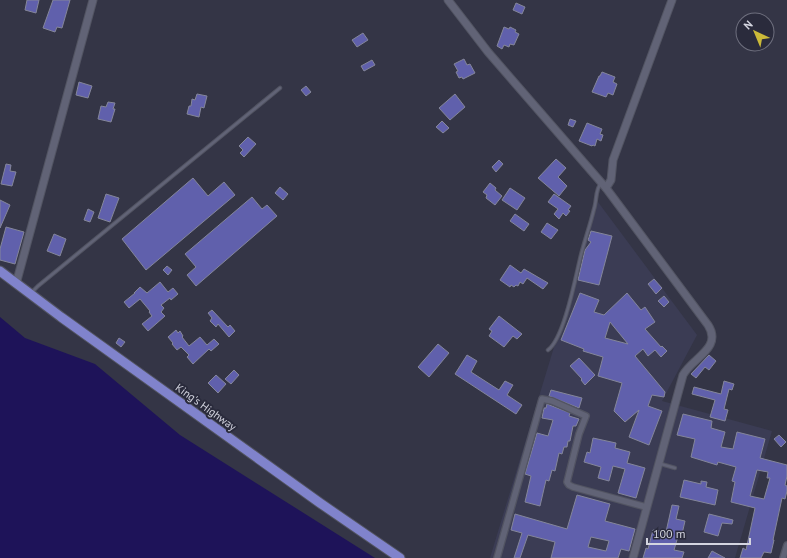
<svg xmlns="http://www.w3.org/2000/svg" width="787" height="558" viewBox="0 0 787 558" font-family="'PT Sans',sans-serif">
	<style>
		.built { fill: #3b3c54 }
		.water { fill: #1e1359 }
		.building { fill: #6060ac; stroke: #84869a; fill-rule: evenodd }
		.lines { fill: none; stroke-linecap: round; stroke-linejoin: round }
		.service-casing { stroke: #525462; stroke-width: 4.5 }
		.minor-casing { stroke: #525462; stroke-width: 8 }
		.tertiary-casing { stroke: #525462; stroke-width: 9 }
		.trunk-casing { stroke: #525462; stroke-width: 11 }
		.service { stroke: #616376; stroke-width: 2.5 }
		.minor { stroke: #616376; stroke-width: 5.5 }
		.tertiary { stroke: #616376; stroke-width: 7 }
		.trunk { stroke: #8083cc; stroke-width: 9 }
		.labels { text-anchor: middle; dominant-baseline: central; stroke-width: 4; stroke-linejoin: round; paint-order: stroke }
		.street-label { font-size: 11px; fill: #d4d5e0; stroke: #2a2b3c }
	</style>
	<rect width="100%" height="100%" fill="#343546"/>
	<polygon class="built" points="598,202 697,335 662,401 772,431 735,558 490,558"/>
	<polygon class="water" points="0,317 25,338 95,364 180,435 375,558 0,558"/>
	<g class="building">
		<polygon points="27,0 39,0 36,13 25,10"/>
		<polygon points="53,0 70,0 62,28 57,27 55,32 43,28"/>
		<polygon points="516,3 525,7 522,14 513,10"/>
		<polygon points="504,27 509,29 510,27 516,30 515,32 519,34 514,45 510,44 509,47 504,45 502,49 497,46"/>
		<polygon points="363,33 368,40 357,47 352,40"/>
		<polygon points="464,59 467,65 470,64 475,73 463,79 462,77 459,78 456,72 458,71 454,64"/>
		<polygon points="372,60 375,65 364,71 361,66"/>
		<polygon points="602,72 615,77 613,82 617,84 613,95 608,93 606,97 592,92 599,76 600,76"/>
		<polygon points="79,82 92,86 88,98 76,95"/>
		<polygon points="306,86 311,92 306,96 301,90"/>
		<polygon points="197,94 207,96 204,108 201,107 199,117 187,114 189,106 191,106 192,99 195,100"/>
		<polygon points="455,94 465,107 450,120 439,108"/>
		<polygon points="108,102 115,103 113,109 115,109 111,122 98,119 101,106 106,107"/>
		<polygon points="570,119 576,121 573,127 568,125"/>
		<polygon points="442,121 449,128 443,133 436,127"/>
		<polygon points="587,123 602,129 600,134 603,135 601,141 597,139 595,146 593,145 592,146 579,141"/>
		<polygon points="248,137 256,144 244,157 240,153 243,150 239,146"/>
		<polygon points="556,159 566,168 558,177 567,186 559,196 538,178"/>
		<polygon points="499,160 503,164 496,172 492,167"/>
		<polygon points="6,164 11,165 10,171 16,172 12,186 1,184"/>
		<polygon points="193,178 208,196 224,182 235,195 146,270 122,239"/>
		<polygon points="490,183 496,188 495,190 502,196 495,205 486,198 487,195 483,192"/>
		<polygon points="280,187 288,194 283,200 275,193"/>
		<polygon points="510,188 525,198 517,210 502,200"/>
		<polygon points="106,194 119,198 110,222 98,218"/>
		<polygon points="554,194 571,206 568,210 570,211 566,216 563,213 559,219 554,214 558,209 548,202"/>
		<polygon points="252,197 262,209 267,205 277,216 196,286 187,275 196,267 185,254"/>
		<polygon points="0,200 10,205 0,228"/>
		<polygon points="88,209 94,212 90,222 84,220"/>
		<polygon points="515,214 529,224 524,231 510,221"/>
		<polygon points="547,223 558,230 551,239 541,232"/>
		<polygon points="6,227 24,232 15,264 0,260 0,249"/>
		<polygon points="591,231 612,236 599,285 578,280 585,250 591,242 588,240"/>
		<polygon points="54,234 66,239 60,256 47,251"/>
		<polygon points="510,265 521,273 524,269 548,283 543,289 527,278 523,284 520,282 518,286 516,285 514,287 511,285 510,287 500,280"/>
		<polygon points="167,266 172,270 168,275 163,270"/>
		<polygon points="654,279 662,288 656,294 648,284"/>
		<polygon points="160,282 168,292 173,288 178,294 171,300 170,298 161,305 164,308 161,312 165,316 148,331 142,324 152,316 149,312 150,311 140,299 129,308 124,302 135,293 134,293 140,287 147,293"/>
		<path d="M580,293l19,7 -5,12 10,3 23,-22 14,17 4,-3 10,15 -10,7 16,18 1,-1 5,5 -6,6 -6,-7 -7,6 -5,-7 -8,7 30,36 -1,5 -12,-2 -4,11 14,5 -13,34 -20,-8 10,-27 -14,12 -11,-11 8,-28 -24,-7 5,-19 -20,-6 1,-2 -23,-9zM610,322l18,22 -23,-6z"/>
		<polygon points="664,296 669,302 664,307 658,301"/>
		<polygon points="212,310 228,327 230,325 235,331 229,337 218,324 216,327 210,321 212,318 208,313"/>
		<polygon points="499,316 522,334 517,339 513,336 504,347 489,336 492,331 489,329"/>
		<polygon points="176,330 178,333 180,331 183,336 182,337 189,346 200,337 207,345 214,339 219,344 211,351 209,349 193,364 187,357 189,355 181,347 177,350 172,344 173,343 168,337"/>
		<polygon points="119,338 125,342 121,347 116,343"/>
		<polygon points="438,344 449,353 429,377 418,367"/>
		<polygon points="467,355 477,361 471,372 499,390 505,381 513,385 507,395 522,405 516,414 455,374"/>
		<polygon points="709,355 716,361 709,370 705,367 696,378 691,374"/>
		<polygon points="579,358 595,375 585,385 581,380 582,379 570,366"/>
		<polygon points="234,370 239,375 231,384 225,379"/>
		<polygon points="216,375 226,384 218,393 208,383"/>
		<polygon points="724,381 734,384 732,390 729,389 724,409 728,410 725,421 710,417 715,400 692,394 694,387 721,394"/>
		<polygon points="551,390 582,398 579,408 549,396"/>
		<polygon points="547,404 570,413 569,416 579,419 576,426 573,426 570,441 568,441 567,447 564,447 562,454 559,453 555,471 552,470 549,481 546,480 540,506 525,502 531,476 525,474 537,433 548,436 553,420 542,418 544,408 546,408"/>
		<path d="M683,414l29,7 -1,7 14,4 -4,15 12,2 4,-17 28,7 -5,19 27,7v11l-2,9 2,1v5l-2,8 -3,-1 -9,42h1l-3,13 -7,-1 -3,6h-21l3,-10 3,2 9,-42 -24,-6 4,-20 -3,-1 4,-14 -18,-5 -1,3 -26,-8 4,-18 -18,-4zM757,470l11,2 -1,6h3l-6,21 -14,-3z"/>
		<polygon points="779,435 786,442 781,447 774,439"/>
		<polygon points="593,438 616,443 615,448 630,452 627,463 645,468 636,498 618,493 625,469 613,466 609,481 598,478 601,467 584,462 587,452 590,453"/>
		<polygon points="684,480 701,484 701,481 707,482 706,487 718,490 715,505 680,497"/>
		<path d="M577,495l33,9 -5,17 30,8 -6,22 -8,-2 -3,9h-67l4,-16 -27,-7 -8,23h-6l8,-25 -11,-3 4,-16 52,15zM591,537l18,4 -3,10 -18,-4z"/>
		<polygon points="672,505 679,506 676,519 685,521 682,534 679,533 674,550 684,552 682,558 643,558 646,548 648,549 653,530 666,532"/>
		<polygon points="709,514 733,520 732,524 722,523 718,536 704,532"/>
		<polygon points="712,551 725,558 708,558"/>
	</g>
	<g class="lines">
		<defs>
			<g id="service">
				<polyline points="32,292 38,286 280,88"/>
				<path d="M548,350c16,-12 27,-70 32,-91 4,-17 10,-33 14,-50 3,-8 1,-19 7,-26"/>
				<polyline points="661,464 675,468"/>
			</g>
			<g id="minor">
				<polyline points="497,558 542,399 552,401 586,416 579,434 567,482 569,485 573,487 646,507"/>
				<polyline points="783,558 787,545"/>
			</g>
			<g id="tertiary">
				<polyline points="448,0 488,52 606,188"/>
				<polyline points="16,284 93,0"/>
				<path d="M633,558l50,-183c9,-17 40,-27 25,-50l-102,-137 5,-8 2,-20 59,-160"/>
			</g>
			<polyline id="trunk" points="0,271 61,317 320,503 400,558"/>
		</defs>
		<use href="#service" class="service-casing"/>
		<use href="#minor" class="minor-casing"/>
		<use href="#tertiary" class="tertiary-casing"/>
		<use href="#trunk" class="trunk-casing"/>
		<use href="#service" class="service"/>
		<use href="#minor" class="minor"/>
		<use href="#tertiary" class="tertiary"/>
		<use href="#trunk" class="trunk"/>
	</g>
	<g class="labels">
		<g class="street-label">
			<text transform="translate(206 407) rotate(36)">King's Highway</text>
		</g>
	</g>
	<g transform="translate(755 32) rotate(316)"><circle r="19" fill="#2a2b3c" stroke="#6e6f7e"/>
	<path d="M0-3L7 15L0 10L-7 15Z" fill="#cbba39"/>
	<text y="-6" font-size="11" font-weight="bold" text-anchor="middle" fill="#d4d5e0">N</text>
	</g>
	<path d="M647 538v6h103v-6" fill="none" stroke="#d4d5e0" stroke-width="2"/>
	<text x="653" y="538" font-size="12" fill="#d4d5e0" stroke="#2a2b3c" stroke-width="3" paint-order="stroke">100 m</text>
</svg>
